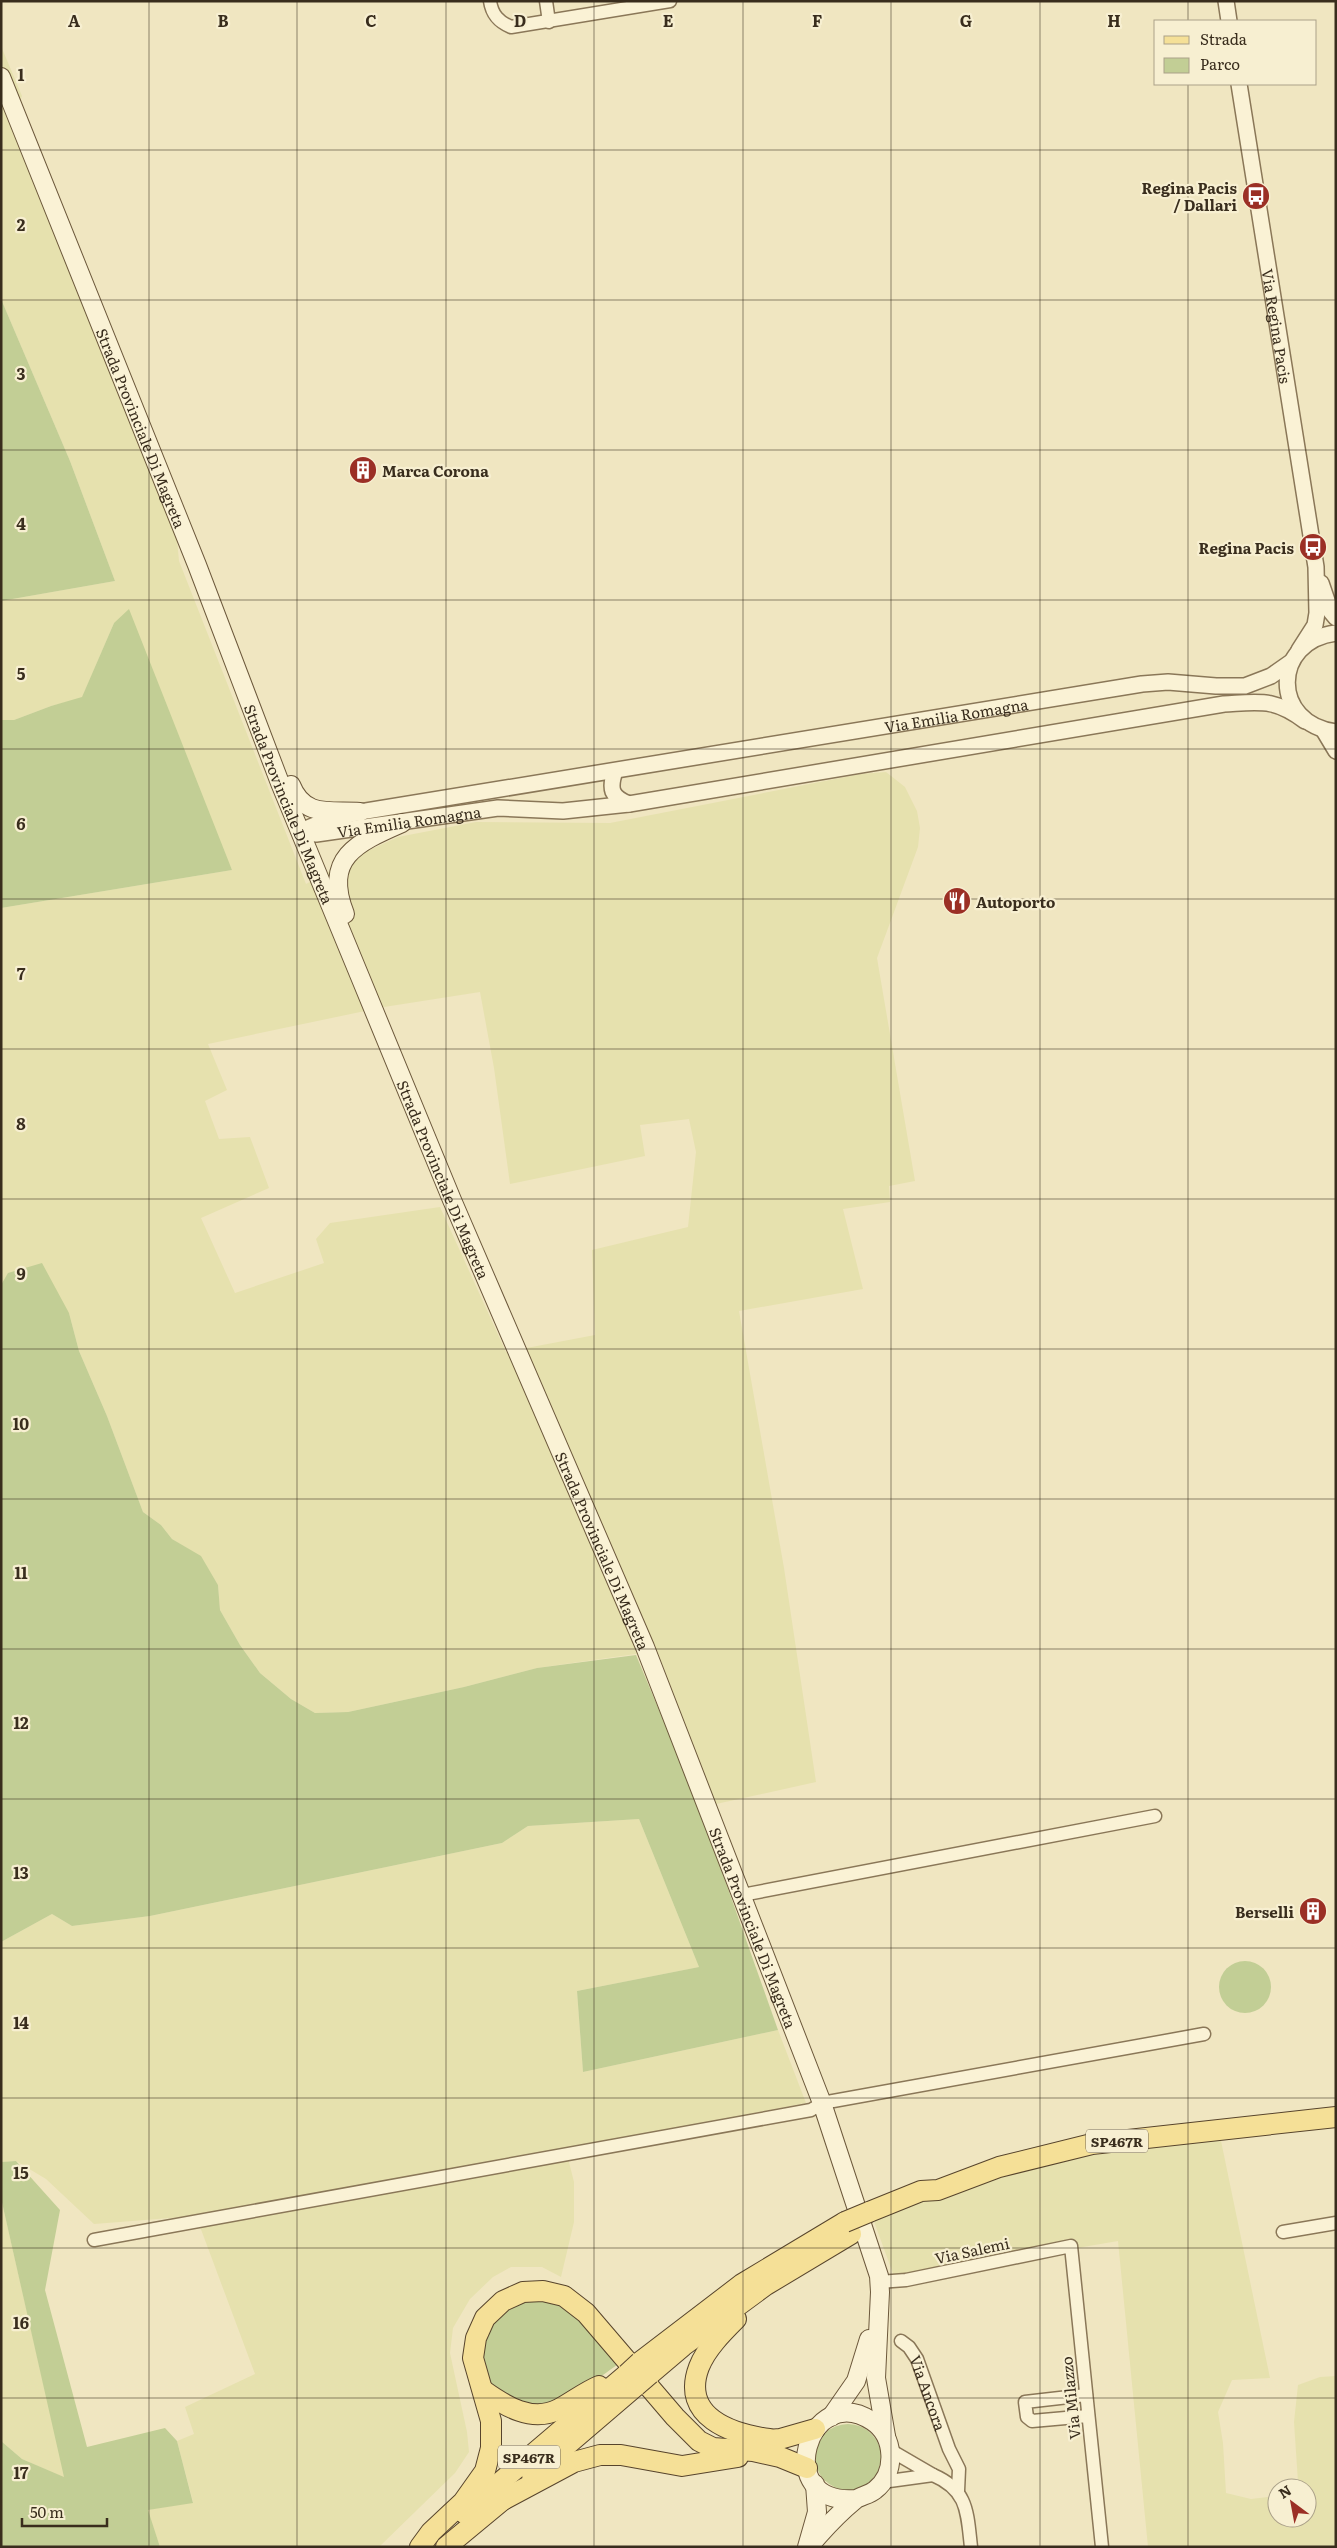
<svg xmlns="http://www.w3.org/2000/svg" width="1337" height="2548" viewBox="0 0 1337 2548" font-family="Literata,serif">
	<style>
		.farmland { fill: #e6e1ae; fill-rule: evenodd }
		.green { fill: #c2ce95 }
		.lines { fill: none; stroke-linecap: round; stroke-linejoin: round }
		.minor-casing { stroke: #8a7758; stroke-width: 15 }
		.tertiary-casing { stroke: #8a7758; stroke-width: 18 }
		.secondary-casing { stroke: #6c583b; stroke-width: 20 }
		.primary-casing { stroke: #57442c; stroke-width: 22 }
		.minor { stroke: #faf2d5; stroke-width: 12 }
		.tertiary { stroke: #faf2d5; stroke-width: 15 }
		.secondary { stroke: #faf2d5; stroke-width: 18 }
		.primary { stroke: #f5e097; stroke-width: 20 }
		.primary-bridge-casing { stroke: #57442c; stroke-width: 22; stroke-linecap: butt }
		.primary-bridge { stroke: #f5e097; stroke-width: 20 }
		.grid { fill: none; stroke: #392d1d; stroke-width: 1; stroke-opacity: 0.55 }
		.labels { text-anchor: middle; dominant-baseline: central; stroke-width: 4.5; stroke-linejoin: round; paint-order: stroke }
		.shield { fill: #f7efd1; stroke: #726753; stroke-width: 1 }
		.shield-label { font-size: 14px; font-weight: bold; fill: #392d1d }
		.poi-label { font-size: 15px; font-weight: bold; fill: #392d1d; stroke: #f7efd1; text-anchor: end }
		.street-label { font-size: 15px; fill: #392d1d; stroke: #f7efd1 }
		.grid-label { font-size: 16px; text-anchor: middle; font-weight: bold; fill: #392d1d; stroke: #f7efd1; stroke-width: 4.5; stroke-linejoin: round; paint-order: stroke }
	</style>
	<rect width="100%" height="100%" fill="#f0e6c1"/>
	<g class="farmland">
		<path d="M1,46l21,50 -11,29 166,414 2,22 127,323 57,-31 35,-16 78,-15 134,1 251,-49 25,-2 19,15 12,24 3,17 -2,19 -41,111 38,223 -26,5 1,16 -47,7 20,80 -124,22 45,257 32,214 -100,22 -59,-153 -120,17 -73,19 -116,25 -33,1 -24,-14 -31,-26 -20,-28 -20,-35 -2,-25 -17,-28 -29,-18 -11,-14 -18,-13 -36,-96 -28,-65 -10,-38 -68,-28v-377l231,-38 -118,-247 -32,75 -31,8 -37,14h-13v-119l114,-20 -45,-120 -69,-162zM480,992l14,76 16,116 135,-28 -5,-31 49,-6 7,33 -8,75 -96,23 3,85 -89,17 -66,-145 -110,16 -14,16 8,24 -89,30 -34,-75 68,-30 -19,-51 -31,2 -14,-38 22,-11 -19,-46 176,-37z"/>
		<polygon points="639,1819 699,1967 577,1991 583,2072 778,2030 806,2103 566,2150 574,2182 574,2222 561,2277 542,2267 511,2267 493,2277 470,2299 453,2328 450,2353 467,2432 469,2452 455,2473 379,2547 160,2547 147,2510 193,2502 177,2441 194,2434 185,2407 255,2374 196,2216 94,2224 46,2179 16,2161 1,2162 1,1942 52,1914 72,1926 150,1916 502,1843 528,1826"/>
		<polygon points="1220,2136 1270,2378 1232,2380 1218,2412 1223,2443 1226,2493 1251,2499 1277,2496 1277,2518 1307,2518 1307,2488 1290,2488 1298,2482 1294,2422 1298,2385 1320,2377 1336,2376 1336,2547 1148,2547 1118,2241 895,2279 872,2216 933,2191 1067,2159"/>
		<polygon points="1,2198 65,2478 22,2459 1,2441"/>
	</g>
	<g class="green">
		<polygon points="1,299 70,461 115,581 1,601"/>
		<polygon points="129,609 232,870 1,908 1,720 14,720 51,706 82,697 114,623"/>
		<polygon points="42,1263 69,1313 79,1351 107,1416 143,1512 161,1525 172,1539 201,1556 218,1585 220,1610 240,1645 260,1673 291,1699 315,1713 348,1712 464,1687 537,1668 636,1655 697,1801 778,2030 583,2072 577,1991 699,1967 639,1819 528,1826 502,1843 150,1916 72,1926 52,1914 1,1942 1,1285 8,1273"/>
		<circle cx="1245" cy="1987" r="26"/>
		<polygon points="16,2161 60,2210 45,2290 87,2447 165,2428 177,2441 193,2503 148,2510 160,2547 1,2547 1,2441 22,2459 64,2477 1,2198 1,2162"/>
		<path d="M543,2299l19,4 18,16 40,44c-12,8 -57,42 -68,43 -7,1 -37,-2 -42,-5 -32,-18 -38,-70 -7,-91 12,-9 25,-10 40,-11z"/>
		<circle cx="848" cy="2457" r="33"/>
	</g>
	<g class="lines">
		<defs>
			<g id="minor">
				<path d="M490,1c2,14 9,21 21,26l159,-26"/>
				<polyline points="546,1 549,22"/>
				<polyline points="742,1895 1155,1816"/>
				<polyline points="1283,2232 1336,2223"/>
				<polyline points="94,2240 811,2110 822,2103 1204,2034"/>
				<polyline points="879,2282 906,2280 1071,2246 1102,2547"/>
				<path id="s1" d="M901,2341l8,6 8,12 32,90 10,20 -1,22"/>
				<polyline points="1086,2395 1025,2402 1027,2417 1032,2421 1088,2416"/>
				<path d="M933,2475c35,15 34,37 38,72"/>
				<polyline points="882,2482 933,2475 890,2450"/>
			</g>
			<g id="tertiary">
				<polyline points="1226,1 1229,21"/>
				<path id="s2" d="M1239,84l77,483 1,46 -2,12 -16,25"/>
				<polyline points="1321,583 1331,612 1336,618"/>
				<path d="M1336,633c-65,8 -65,91 0,99"/>
				<polyline points="1324,731 1336,751"/>
				<path d="M615,771c-6,18 -4,26 14,33"/>
				<path id="s3" d="M303,830l22,-9 35,-9 782,-128 26,-2 48,4h29l26,-10 20,-14"/>
				<path id="s4" d="M300,832l16,2 182,-26 65,3 66,-7 595,-100c37,-2 50,-6 81,17"/>
			</g>
			<g id="secondary">
				<path id="s5" d="M1,77l196,488 83,218 83,201 89,216 193,447 177,456 57,173 1,16 -4,86 10,58"/>
				<path d="M291,785c13,33 39,25 69,27"/>
				<path d="M345,914c-22,-56 11,-71 57,-91"/>
				<polyline points="831,2417 856,2381 869,2339"/>
				<polyline points="807,2547 817,2512 815,2484"/>
				<path d="M809,2547c14,-17 29,-33 46,-47 5,-4 14,-5 20,-10 22,-17 20,-54 -3,-69 -64,-42 -102,85 -16,78"/>
			</g>
			<g id="primary">
				<polyline points="869,2212 921,2191 938,2190 999,2167 1092,2144 1336,2117"/>
				<path d="M736,2319c-14,14 -30,30 -37,48 -19,50 33,67 70,72"/>
				<polyline points="640,2362 742,2284 845,2222"/>
				<polyline points="650,2374 683,2346 766,2285 851,2234"/>
				<path d="M484,2391c21,15 48,32 75,18 13,-7 26,-17 40,-23"/>
				<polyline points="756,2441 780,2439 815,2429"/>
				<polyline points="532,2475 636,2386"/>
				<polyline points="499,2502 574,2462 600,2455 621,2455 682,2466 738,2457"/>
				<polyline points="464,2513 627,2374"/>
				<polyline points="420,2547 431,2532 463,2502 485,2471 491,2448 491,2421 473,2358 476,2338 485,2318 503,2301 523,2292 543,2291 564,2296 586,2313 675,2417 699,2441 713,2448 753,2451 780,2457 807,2468"/>
				<polyline points="446,2547 510,2494"/>
			</g>
		</defs>
		<use href="#minor" class="minor-casing"/>
		<use href="#tertiary" class="tertiary-casing"/>
		<use href="#secondary" class="secondary-casing"/>
		<use href="#primary" class="primary-casing"/>
		<use href="#minor" class="minor"/>
		<use href="#tertiary" class="tertiary"/>
		<use href="#secondary" class="secondary"/>
		<use href="#primary" class="primary"/>
		<defs>
			<g id="primary-bridge">
				<polyline points="845,2222 869,2212"/>
				<polyline points="627,2374 640,2362"/>
				<polyline points="636,2386 650,2374"/>
			</g>
		</defs>
		<use href="#primary-bridge" class="primary-bridge-casing"/>
		<use href="#primary-bridge" class="primary-bridge"/>
	</g>
	<path class="grid" d="M149,1v2546M297,1v2546M446,1v2546M594,1v2546M743,1v2546M891,1v2546M1040,1v2546M1188,1v20M1188,84v2463M1,150h1335M1,300h1335M1,450h1335M1,600h1335M1,749h1335M1,899h1335M1,1049h1335M1,1199h1335M1,1349h1335M1,1499h1335M1,1649h1335M1,1799h1335M1,1948h1335M1,2098h1335M1,2248h1335M1,2398h1335"/>
	<defs>
		<symbol id="bus-disc" viewBox="-11 -11 22 22"><circle r="9.5" fill="#9b2f25" stroke="#f7efd1"/><path d="M-5-6H5V4H4V6H2V4H-2V6H-4V4H-5ZM-3.5-4V0h7V-4ZM-3.5 1.2v1.5H-2V1.2ZM2 1.2v1.5H3.5V1.2Z" fill="#fff"/></symbol>
		<symbol id="building-disc" viewBox="-11 -11 22 22"><circle r="9.5" fill="#9b2f25" stroke="#f7efd1"/><path d="M-4-6H4V6H1V3H-1V6H-4ZM-2.5-4.3h1.7v1.8h-1.7ZM.8-4.3h1.7v1.8H.8ZM-2.5-1h1.7V.8h-1.7ZM.8-1h1.7V.8H.8Z" fill="#fff"/></symbol>
		<symbol id="restaurant-disc" viewBox="-11 -11 22 22"><circle r="9.5" fill="#9b2f25" stroke="#f7efd1"/><path d="M-5-6h1v4h1v-4h1v4h1v-4h1v5L-1.5 .5V6h-2V.5L-5-1ZM5-6V6H3V1.5H1.5Q1.5-4 5-6Z" fill="#fff"/></symbol>
	</defs>
	<g fill-rule="evenodd">
		<use href="#bus-disc" x="1240" y="180" width="32" height="32"/>
		<use href="#building-disc" x="347" y="454" width="32" height="32"/>
		<use href="#bus-disc" x="1297" y="531" width="32" height="32"/>
		<use href="#restaurant-disc" x="941" y="885" width="32" height="32"/>
		<use href="#building-disc" x="1297" y="1895" width="32" height="32"/>
	</g>
	<g class="labels">
		<g class="shield">
			<rect x="1086" y="2129.5" width="62" height="23" rx="4"/>
			<rect x="498" y="2445.5" width="62" height="23" rx="4"/>
		</g>
		<g class="shield-label">
			<text x="1117" y="2141">SP467R</text>
			<text x="529" y="2457">SP467R</text>
		</g>
		<g class="poi-label">
			<text x="1237" y="187">Regina Pacis<tspan x="1237" dy="17">/ Dallari</tspan></text>
			<text x="382" y="470" text-anchor="start">Marca Corona</text>
			<text x="1294" y="547">Regina Pacis</text>
			<text x="976" y="901" text-anchor="start">Autoporto</text>
			<text x="1294" y="1911">Berselli</text>
		</g>
		<g class="street-label">
			<text stroke="none"><textPath href="#s2" startOffset="245">Via Regina Pacis</textPath></text>
			<text stroke="none"><textPath href="#s5" startOffset="378">Strada Provinciale Di Magreta</textPath></text>
			<text stroke="none"><textPath href="#s3" startOffset="664">Via Emilia Romagna</textPath></text>
			<text stroke="none"><textPath href="#s5" startOffset="782">Strada Provinciale Di Magreta</textPath></text>
			<text stroke="none"><textPath href="#s4" startOffset="110">Via Emilia Romagna</textPath></text>
			<text stroke="none"><textPath href="#s5" startOffset="1188">Strada Provinciale Di Magreta</textPath></text>
			<text stroke="none"><textPath href="#s5" startOffset="1592">Strada Provinciale Di Magreta</textPath></text>
			<text stroke="none"><textPath href="#s5" startOffset="1998">Strada Provinciale Di Magreta</textPath></text>
			<text transform="translate(972 2250) rotate(-12)">Via Salemi</text>
			<text stroke="none"><textPath href="#s1" startOffset="60">Via Ancora</textPath></text>
			<text transform="translate(1070 2398) rotate(-96)">Via Milazzo</text>
		</g>
	</g>
	<g class="grid-label">
		<text x="74" y="27">A</text>
		<text x="223" y="27">B</text>
		<text x="371" y="27">C</text>
		<text x="520" y="27">D</text>
		<text x="668" y="27">E</text>
		<text x="817" y="27">F</text>
		<text x="966" y="27">G</text>
		<text x="1114" y="27">H</text>
		<text x="21" y="81">1</text>
		<text x="21" y="231">2</text>
		<text x="21" y="380">3</text>
		<text x="21" y="530">4</text>
		<text x="21" y="680">5</text>
		<text x="21" y="830">6</text>
		<text x="21" y="980">7</text>
		<text x="21" y="1130">8</text>
		<text x="21" y="1280">9</text>
		<text x="21" y="1430">10</text>
		<text x="21" y="1579">11</text>
		<text x="21" y="1729">12</text>
		<text x="21" y="1879">13</text>
		<text x="21" y="2029">14</text>
		<text x="21" y="2179">15</text>
		<text x="21" y="2329">16</text>
		<text x="21" y="2479">17</text>
	</g>
	<rect width="1337" height="2548" fill="none" stroke="#392d1d" stroke-width="5"/>
	<rect x="1154" y="20" width="162" height="65" fill="#f7efd1" stroke="#aba189"/>
	<rect x="1164" y="36" width="25" height="8" fill="#f5e097" stroke="#aba189"/>
	<text x="1200" y="45" font-size="15" fill="#392d1d">Strada</text>
	<rect x="1164" y="58" width="25" height="15" fill="#c2ce95" stroke="#aba189"/>
	<text x="1200" y="70" font-size="15" fill="#392d1d">Parco</text>
	<g transform="translate(1292 2503) rotate(328)"><circle r="24" fill="#f7efd1" stroke="#aba189"/>
	<path d="M0-4L9 19L0 12L-9 19Z" fill="#9b2f25"/>
	<text y="-8" font-size="14" font-weight="bold" text-anchor="middle" fill="#392d1d">N</text>
	</g>
	<path d="M22 2518v8h85v-8" fill="none" stroke="#392d1d" stroke-width="2.5"/>
	<text x="30" y="2518" font-size="15" fill="#392d1d" stroke="#f7efd1" stroke-width="4" paint-order="stroke">50 m</text>
</svg>
